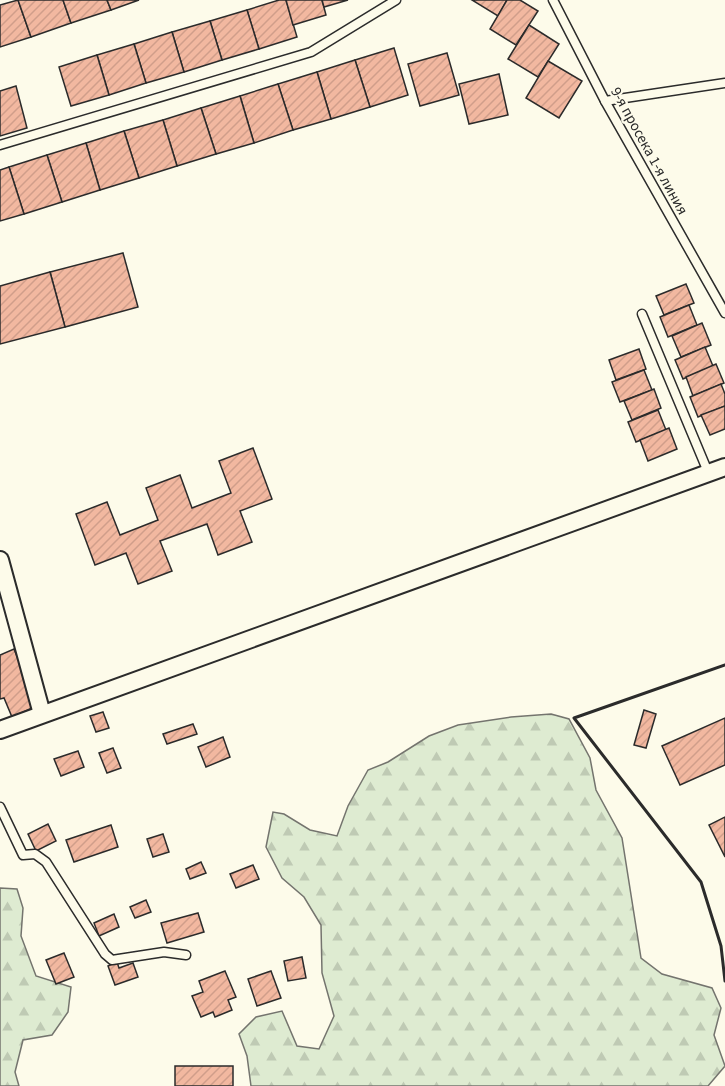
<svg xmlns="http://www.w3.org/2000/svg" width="725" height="1086" viewBox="0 0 725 1086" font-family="'Source Sans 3',sans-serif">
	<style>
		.forest { fill: url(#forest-firs); stroke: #74746e; stroke-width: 1.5 }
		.building { fill: url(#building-hatch); stroke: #2b2b2b; stroke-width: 1.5 }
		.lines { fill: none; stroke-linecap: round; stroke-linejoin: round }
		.lane-casing { stroke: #2b2b2b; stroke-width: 11 }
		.street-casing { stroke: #2b2b2b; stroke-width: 20 }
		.lane { stroke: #fdfbea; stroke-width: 8 }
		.street { stroke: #fdfbea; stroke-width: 16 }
		.wall { stroke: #2b2b2b; stroke-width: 3 }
		.labels { text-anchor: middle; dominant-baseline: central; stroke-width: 4.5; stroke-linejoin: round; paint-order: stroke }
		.street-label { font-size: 15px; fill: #2b2b2b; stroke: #fdfbea }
	</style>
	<defs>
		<pattern id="forest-firs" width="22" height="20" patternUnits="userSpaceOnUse" patternTransform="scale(1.5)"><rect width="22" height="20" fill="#deebd1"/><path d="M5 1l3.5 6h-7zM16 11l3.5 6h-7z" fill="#bfcab4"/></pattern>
		<pattern id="building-hatch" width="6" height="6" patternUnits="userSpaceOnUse" patternTransform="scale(1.5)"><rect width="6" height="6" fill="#f2b8a0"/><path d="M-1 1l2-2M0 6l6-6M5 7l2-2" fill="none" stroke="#d09e8a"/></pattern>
	</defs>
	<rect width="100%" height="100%" fill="#fdfbea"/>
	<g class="forest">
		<polygon points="551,714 569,719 590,758 596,790 622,838 641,958 662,974 712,988 721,1008 714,1035 725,1066 708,1086 251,1086 247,1056 239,1034 256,1017 282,1011 297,1046 319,1049 334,1016 322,973 321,925 304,897 282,878 266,847 273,812 284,814 310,830 337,836 348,806 368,770 388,762 429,736 458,725 511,717"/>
		<polygon points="0,888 17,889 23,908 21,936 36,976 71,987 68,1012 52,1035 23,1040 15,1072 19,1086 0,1086"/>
	</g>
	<g class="building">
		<polygon points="18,0 31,37 0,47 0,5"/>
		<polygon points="18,0 63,0 71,23 31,37"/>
		<polygon points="63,0 107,0 111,10 71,23"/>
		<polygon points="107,0 139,0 111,10"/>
		<polygon points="279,0 286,0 297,37 259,49 247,10"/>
		<polygon points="286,0 322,0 326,15 293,25"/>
		<polygon points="322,0 348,0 324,7"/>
		<polygon points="472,0 507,0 498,16"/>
		<polygon points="507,0 520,0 538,11 516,45 490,29"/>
		<polygon points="247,10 259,49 222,60 210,21"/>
		<polygon points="210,21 222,60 184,72 172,32"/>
		<polygon points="529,25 559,44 538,77 508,59"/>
		<polygon points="172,32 184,72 146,83 134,44"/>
		<polygon points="134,44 146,83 109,95 97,55"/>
		<polygon points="394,48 408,95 370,107 355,60"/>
		<polygon points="447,53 459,95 420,106 408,64"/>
		<polygon points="97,55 109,95 71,106 59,67"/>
		<polygon points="355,60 370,107 331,119 317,72"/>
		<polygon points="548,61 582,81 559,118 526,98"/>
		<polygon points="317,72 331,119 293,130 278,84"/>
		<polygon points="499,74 508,115 469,124 459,84"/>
		<polygon points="278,84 293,130 254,143 240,96"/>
		<polygon points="16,86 27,128 0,136 0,91"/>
		<polygon points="240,96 254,143 216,154 201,108"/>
		<polygon points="201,108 216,154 177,166 163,120"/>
		<polygon points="163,120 177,166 139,178 124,131"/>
		<polygon points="124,131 139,178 100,190 86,143"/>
		<polygon points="86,143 100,190 62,202 47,155"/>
		<polygon points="47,155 62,202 24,214 9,167"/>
		<polygon points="9,167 24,214 0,221 0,170"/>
		<polygon points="123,253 138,307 65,327 50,272"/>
		<polygon points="50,272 65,327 0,344 0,286"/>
		<polygon points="686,284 694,303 664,315 656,296"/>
		<polygon points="689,305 697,325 668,337 660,317"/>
		<polygon points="702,323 711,345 681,357 672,336"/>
		<polygon points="705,347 713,366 683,379 675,360"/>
		<polygon points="639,349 646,369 616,380 609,360"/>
		<polygon points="716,364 724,383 693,396 686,377"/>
		<polygon points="644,370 652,390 620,402 612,382"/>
		<polygon points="721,384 725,394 725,406 698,417 690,397"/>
		<polygon points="654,389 661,408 632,420 624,401"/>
		<polygon points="725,406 725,429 710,435 701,415"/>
		<polygon points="658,410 666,430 636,442 628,422"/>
		<polygon points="669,428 677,449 648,461 640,440"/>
		<polygon points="253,448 272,499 240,511 252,542 218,555 207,524 160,541 172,571 138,584 126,553 95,565 76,514 107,502 120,535 158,520 146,488 180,475 192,508 231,493 219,461"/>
		<polygon points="14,649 37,706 12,717 4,698 0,699 0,655"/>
		<polygon points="644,710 656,714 646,748 634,745"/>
		<polygon points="103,712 109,728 96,732 90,716"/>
		<polygon points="725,718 725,765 680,785 662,746"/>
		<polygon points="193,724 197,734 167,744 163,734"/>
		<polygon points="223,737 230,757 206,767 198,747"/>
		<polygon points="113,748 121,768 107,773 99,753"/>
		<polygon points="78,751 84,767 61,776 54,759"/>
		<polygon points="725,817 725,857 709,825"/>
		<polygon points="48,824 56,841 36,851 28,834"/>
		<polygon points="111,825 118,847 74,862 66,840"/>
		<polygon points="163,834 169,852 153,857 147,839"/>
		<polygon points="201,862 206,873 190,879 186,869"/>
		<polygon points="253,865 259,879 236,888 230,874"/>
		<polygon points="146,900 151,912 135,918 130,907"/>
		<polygon points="198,913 204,932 167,943 161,923"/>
		<polygon points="114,914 119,927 99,936 94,923"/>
		<polygon points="64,953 74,977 56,984 46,960"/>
		<polygon points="302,957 306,978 288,981 284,961"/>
		<polygon points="117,962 119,968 133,963 138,977 115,985 108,966"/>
		<polygon points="225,971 236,997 228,1000 232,1010 215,1017 213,1012 201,1017 192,996 203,992 199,981"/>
		<polygon points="271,971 281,998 257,1006 248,979"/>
		<rect x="175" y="1066" width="58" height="20"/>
	</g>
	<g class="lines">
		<defs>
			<g id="lane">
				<polyline points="553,0 605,101 725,313"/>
				<polyline points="605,101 725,83"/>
				<polyline points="0,145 311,52 396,0"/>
				<polyline points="642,314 708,472"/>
				<polyline points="0,807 23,855 35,854 46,862 105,954 112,960 164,952 186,955"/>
			</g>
			<g id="street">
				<polyline points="0,560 42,714"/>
				<polyline points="0,730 725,467"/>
			</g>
		</defs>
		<use href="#lane" class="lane-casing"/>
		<use href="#street" class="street-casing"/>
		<use href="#lane" class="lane"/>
		<use href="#street" class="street"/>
		<polyline class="wall" points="725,665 574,718 701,882 721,946 725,981"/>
	</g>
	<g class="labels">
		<g class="street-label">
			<text transform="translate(649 151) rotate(61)">9-я просека 1-я линия</text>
		</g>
	</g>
</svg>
